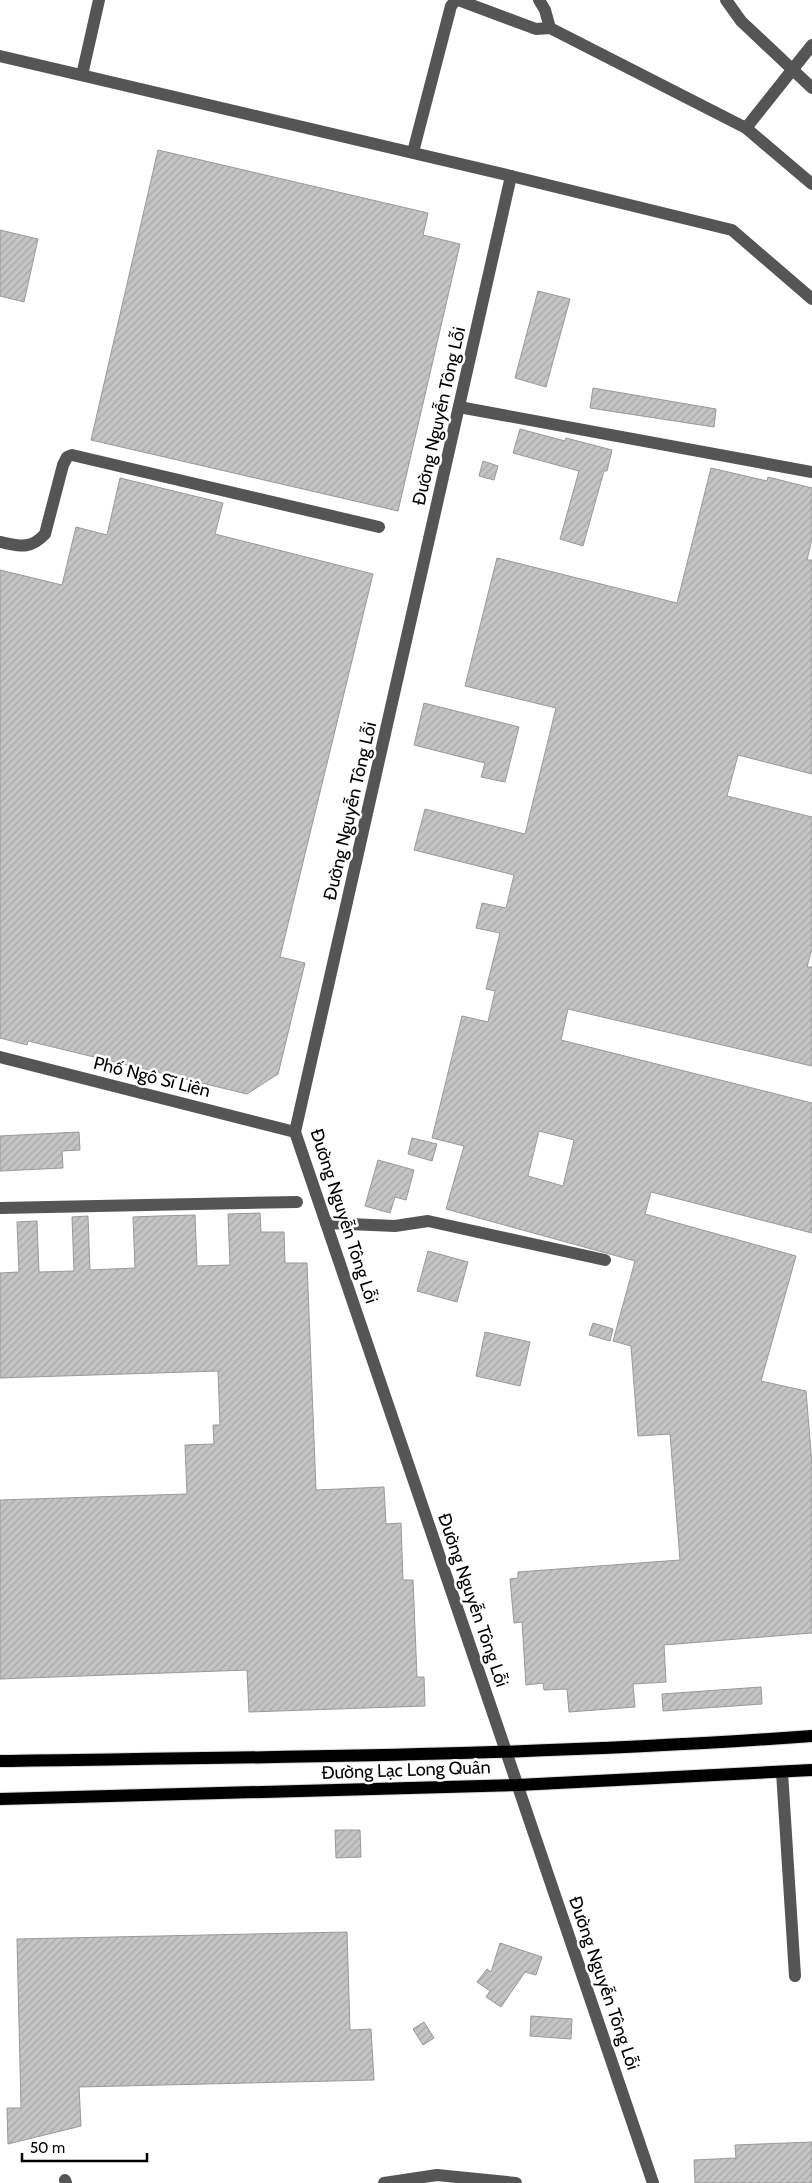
<svg xmlns="http://www.w3.org/2000/svg" width="812" height="2183" viewBox="0 0 812 2183" font-family="Cabin,sans-serif">
	<style>
		.building { fill: url(#building-hatch); stroke: #999; fill-rule: evenodd }
		.lines { fill: none; stroke-linecap: round; stroke-linejoin: round }
		.major-casing { stroke: #dbdbdb; stroke-width: 14 }
		.minor { stroke: #555; stroke-width: 12 }
		.major { stroke: #000; stroke-width: 12 }
		.labels { text-anchor: middle; dominant-baseline: central; stroke-width: 5; stroke-linejoin: round; paint-order: stroke }
		.street-label { font-size: 18px; fill: #000; stroke: #fff }
	</style>
	<defs>
		<pattern id="building-hatch" width="6" height="6" patternUnits="userSpaceOnUse" patternTransform="scale(1.25)"><rect width="6" height="6" fill="#c4c4c4"/><path d="M-1 1l2-2M0 6l6-6M5 7l2-2" fill="none" stroke="#a7a7a7"/></pattern>
	</defs>
	<rect width="100%" height="100%" fill="#fff"/>
	<g class="building">
		<polygon points="158,150 428,213 423,235 460,244 398,511 91,440"/>
		<polygon points="0,230 38,239 24,302 0,296"/>
		<polygon points="538,291 570,299 546,387 515,378"/>
		<polygon points="593,388 716,409 714,427 590,408"/>
		<polygon points="520,429 565,441 566,438 612,450 607,471 604,471 583,546 560,539 579,471 513,453"/>
		<polygon points="483,461 498,466 494,480 479,476"/>
		<path d="M711,468l56,13 1,-4 44,11v51l-5,21h5v214l-74,-19 -11,41 85,21v132l-5,18h5v99l-244,-57 -7,31 251,63v130l-161,-41 -6,22 151,42 -35,125 45,10 6,73v169l-148,12 2,37 -33,2 2,23 -66,5 -2,-23 -23,1 -1,-7 -17,2 -4,-63 -8,1 -4,-44 8,-1v-6l162,-12 -10,-126 -32,2 -7,-90 -18,-5 22,-80 -189,-52 18,-63 -32,-8 30,-122 26,6 7,-31 -9,-2 14,-56 -24,-5 6,-25 24,5 8,-33 -100,-25 11,-41 100,25 31,-126 -91,-22 32,-128 180,45zM539,1131l35,9 -11,46 -35,-10z"/>
		<polygon points="120,478 223,503 215,534 373,574 280,957 305,963 280,1066 278,1074 247,1094 28,1041 27,1045 0,1038 0,570 62,585 76,527 107,535"/>
		<polygon points="424,703 519,727 505,782 481,777 485,763 414,745"/>
		<polygon points="79,1132 80,1150 62,1151 63,1168 0,1171 0,1136"/>
		<polygon points="412,1138 437,1144 432,1161 408,1154"/>
		<polygon points="378,1160 414,1170 406,1200 395,1197 390,1213 365,1206"/>
		<polygon points="260,1213 261,1232 284,1232 285,1263 307,1263 316,1490 384,1487 386,1524 401,1523 403,1580 413,1580 417,1677 424,1677 425,1706 249,1712 247,1670 0,1679 0,1500 187,1494 185,1445 214,1444 213,1425 220,1425 218,1371 0,1378 0,1273 19,1272 17,1222 37,1221 39,1272 74,1271 72,1217 88,1216 90,1270 135,1268 133,1217 158,1216 195,1215 197,1266 230,1265 228,1214"/>
		<polygon points="428,1251 468,1262 457,1302 417,1291"/>
		<polygon points="593,1323 613,1329 610,1341 589,1335"/>
		<polygon points="485,1332 530,1342 520,1386 476,1376"/>
		<polygon points="761,1687 762,1704 663,1711 662,1694"/>
		<polygon points="335,1830 360,1830 361,1857 336,1858"/>
		<polygon points="347,1932 350,2030 371,2029 374,2080 79,2087 81,2126 8,2144 7,2108 21,2108 17,1939"/>
		<polygon points="500,1943 542,1957 536,1975 525,1972 501,2007 486,1997 490,1991 477,1982 487,1969 491,1972"/>
		<polygon points="531,2016 572,2019 571,2039 530,2036"/>
		<polygon points="424,2022 434,2038 423,2045 413,2029"/>
		<polygon points="812,2142 812,2183 695,2183 694,2160 736,2158 735,2145"/>
	</g>
	<g class="lines">
		<defs>
			<g id="major">
				<path d="M0,1761c271,-4 542,-5 812,-25"/>
				<polyline points="0,1799 518,1785 812,1770"/>
			</g>
		</defs>
		<use href="#major" class="major-casing"/>
		<g class="minor">
			<polyline points="458,0 536,29 550,28 746,128 812,184"/>
			<polyline points="539,0 545,10 550,28"/>
			<polyline points="726,0 741,21 812,88"/>
			<polyline points="0,56 511,176 732,230 812,299"/>
			<polyline points="82,75 99,0"/>
			<polyline points="746,128 812,45"/>
			<polyline points="413,152 451,6 456,0"/>
			<polyline points="511,176 295,1132 653,2183"/>
			<polyline points="459,407 812,472"/>
			<path d="M0,542c20,4 30,8 45,-8l18,-69 4,-8 5,-2 307,72"/>
			<polyline points="0,1057 295,1132"/>
			<polyline points="0,1208 297,1202"/>
			<polyline points="326,1223 395,1226 428,1221 605,1260"/>
			<polyline points="782,1772 795,1976"/>
			<polyline points="65,2180 66,2183"/>
			<polyline points="384,2183 437,2175 516,2183"/>
		</g>
		<use href="#major" class="major"/>
	</g>
	<g class="labels">
		<g class="street-label">
			<text transform="translate(439 416) rotate(-77)">Đường Nguyễn Tông Lỗi</text>
			<text transform="translate(350 811) rotate(-77)">Đường Nguyễn Tông Lỗi</text>
			<text transform="translate(152 1077) rotate(14)">Phố Ngô Sĩ Liên</text>
			<text transform="translate(344 1216) rotate(72)">Đường Nguyễn Tông Lỗi</text>
			<text transform="translate(473 1600) rotate(71)">Đường Nguyễn Tông Lỗi</text>
			<text transform="translate(406 1770) rotate(-2)">Đường Lạc Long Quân</text>
			<text transform="translate(604 1983) rotate(71)">Đường Nguyễn Tông Lỗi</text>
		</g>
	</g>
	<path d="M22 2153v8h125v-8" fill="none" stroke="#000000" stroke-width="2.5"/>
	<text x="30" y="2153" font-size="15" fill="#000000" stroke="#ffffff" stroke-width="4" paint-order="stroke">50 m</text>
</svg>
